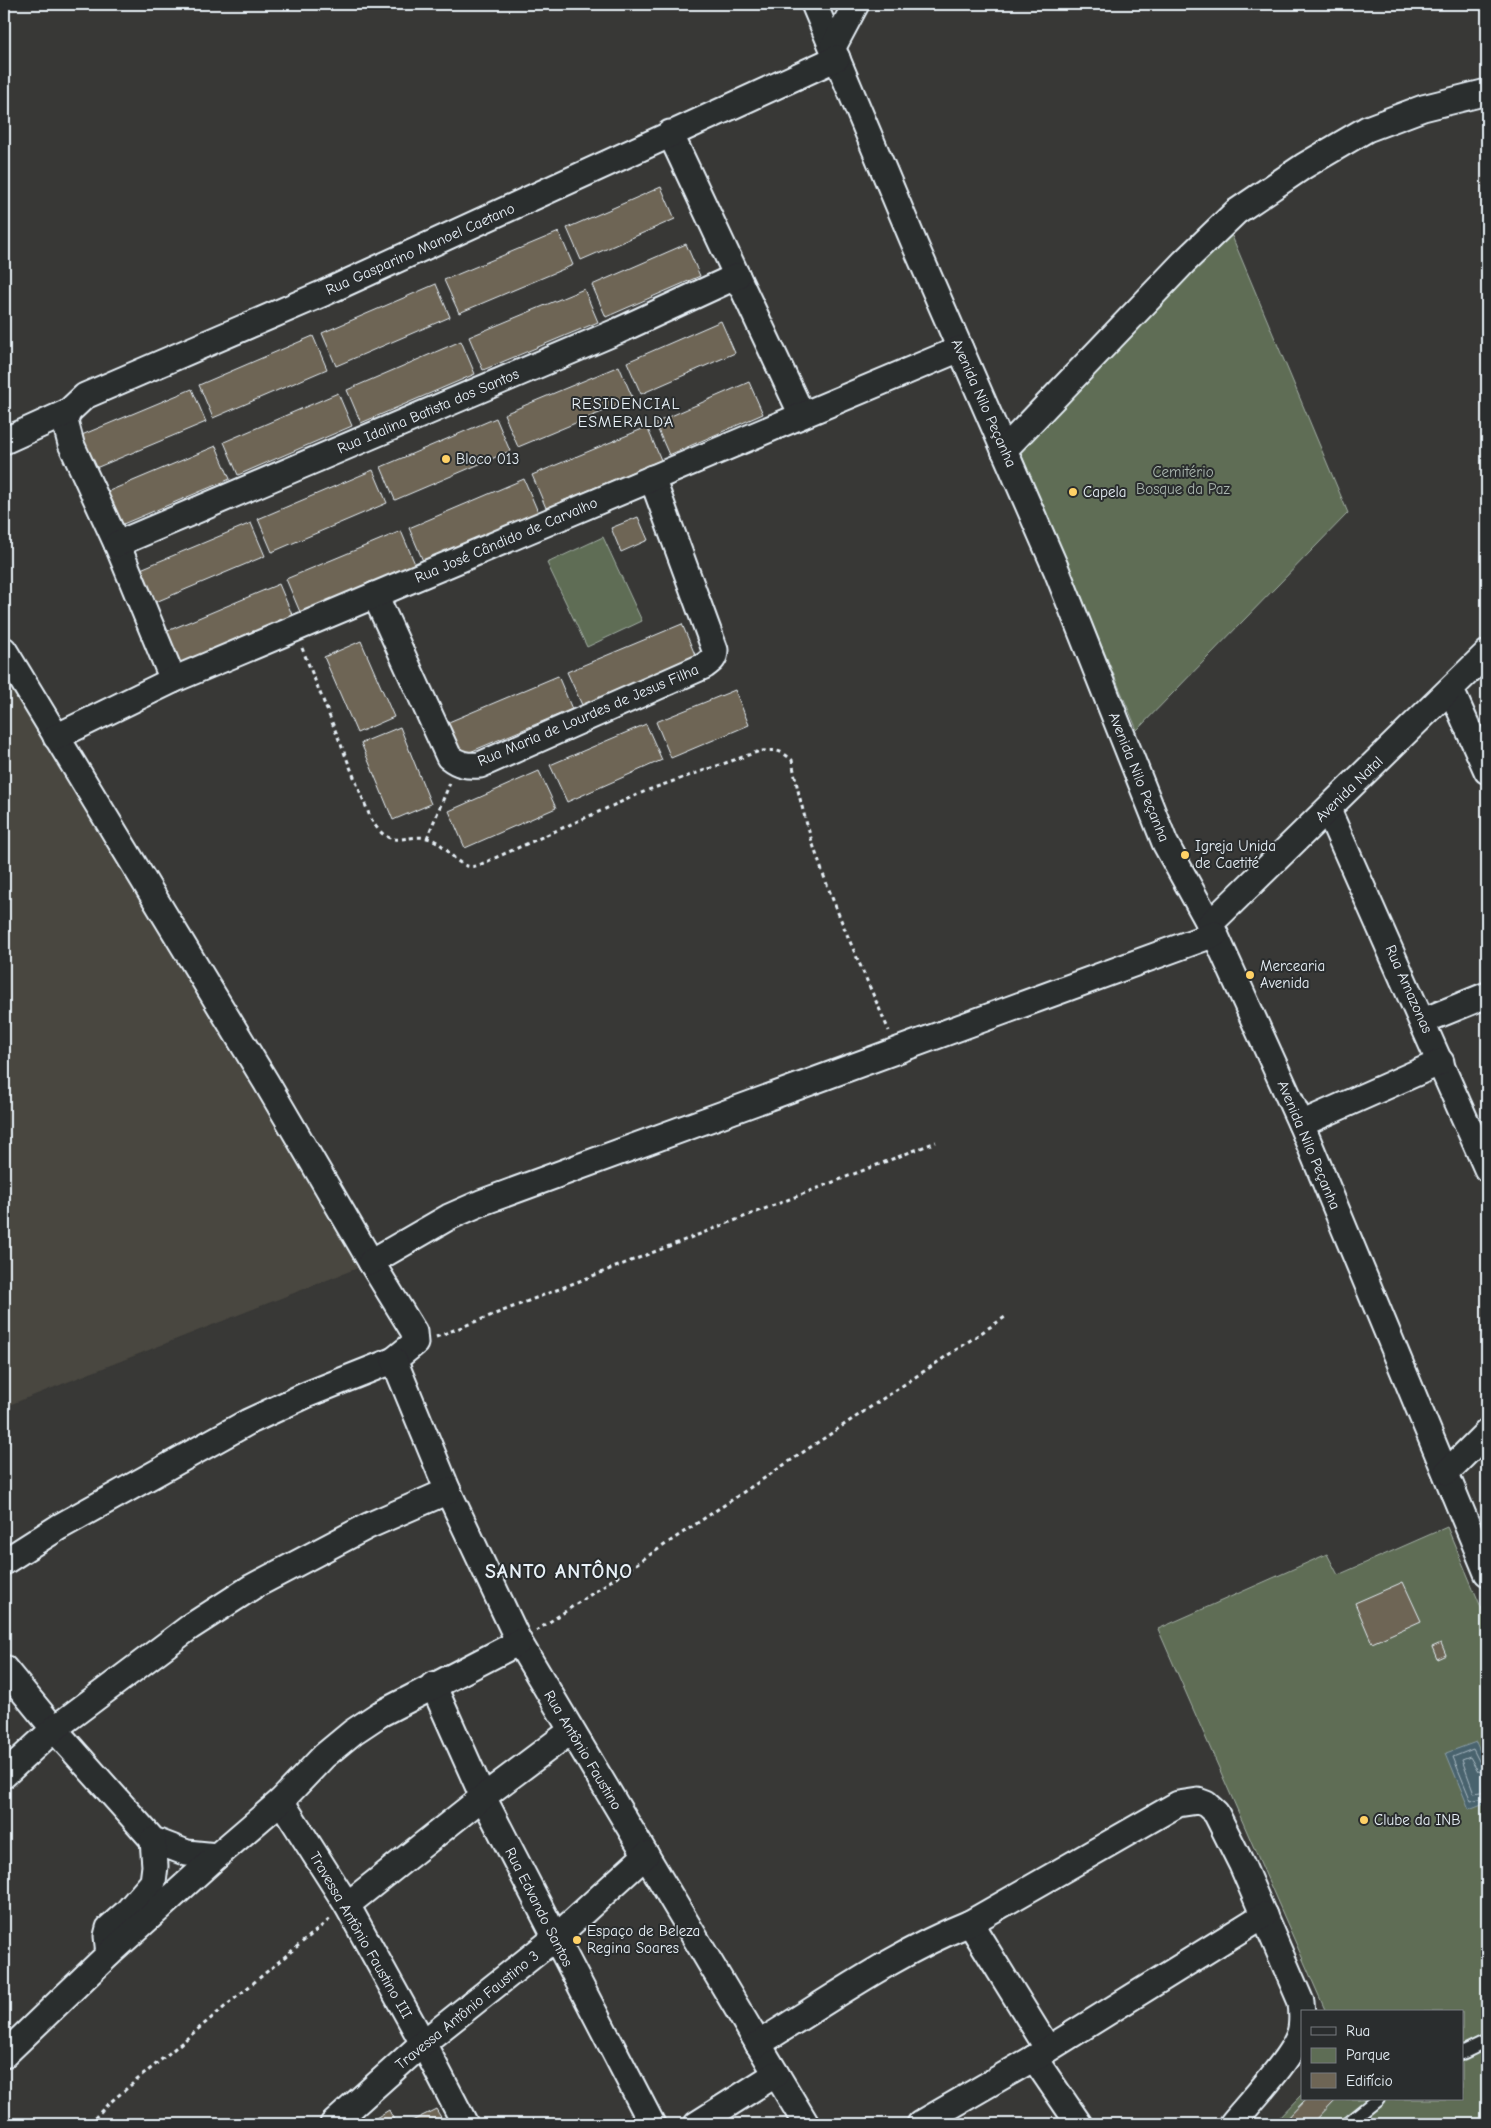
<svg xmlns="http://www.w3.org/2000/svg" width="1491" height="2128" viewBox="0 0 1491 2128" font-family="'Comic Neue',sans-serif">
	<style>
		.built { fill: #48463f }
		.green { fill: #5e6d55; stroke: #a3afa6 }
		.water { fill: #49636e; stroke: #899ca5 }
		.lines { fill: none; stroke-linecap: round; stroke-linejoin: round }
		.shore { stroke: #a8b8c1; stroke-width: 1 }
		.building { fill: #6e6555; stroke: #e8f1f8 }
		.lane-casing { stroke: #e8f1f8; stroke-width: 16 }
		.street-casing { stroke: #e8f1f8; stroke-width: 29 }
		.path { stroke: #e8f1f8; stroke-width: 3; stroke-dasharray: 4 4; stroke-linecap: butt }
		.lane { stroke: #2a2d2e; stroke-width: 12 }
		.street { stroke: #2a2d2e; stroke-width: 25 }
		.poi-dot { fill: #ffd166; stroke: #2a2d2e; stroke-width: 2 }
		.labels { text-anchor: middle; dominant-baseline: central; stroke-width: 4; stroke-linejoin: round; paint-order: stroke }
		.street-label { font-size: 15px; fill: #e8f1f8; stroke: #2a2d2e }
		.poi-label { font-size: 15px; fill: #e8f1f8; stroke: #2a2d2e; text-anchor: start }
		.park-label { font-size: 15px; fill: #aab6af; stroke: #2a2d2e }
		.neighbourhood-label { font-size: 16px; letter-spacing: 1px; fill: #e8f1f8; stroke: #2a2d2e }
		.district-label { font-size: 20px; font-weight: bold; letter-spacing: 1px; fill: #e8f1f8; stroke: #2a2d2e }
	</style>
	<rect width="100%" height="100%" fill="#383836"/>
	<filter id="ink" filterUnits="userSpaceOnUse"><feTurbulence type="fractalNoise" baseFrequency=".02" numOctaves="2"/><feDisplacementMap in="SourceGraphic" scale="10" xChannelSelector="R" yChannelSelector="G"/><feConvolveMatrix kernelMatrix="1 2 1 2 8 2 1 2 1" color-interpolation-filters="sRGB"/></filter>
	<g filter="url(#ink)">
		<polygon class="built" points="4,665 373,1262 4,1407"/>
		<g class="green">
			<polygon points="1229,229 1348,513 1137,730 1019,449"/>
			<polygon points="603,537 642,621 587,647 547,563"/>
			<polygon points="1447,1527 1487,1621 1487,2124 1273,2124 1302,2094 1302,2099 1462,2099 1462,2012 1326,2012 1158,1629 1327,1554 1338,1575"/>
		</g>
		<polygon class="water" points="1476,1742 1487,1768 1487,1802 1469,1809 1446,1753"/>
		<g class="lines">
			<g class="shore">
				<polyline points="1487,1768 1481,1765 1473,1749 1453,1757 1471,1801 1487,1797"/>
				<polyline points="1487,1774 1478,1771 1470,1757 1462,1760 1474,1793 1487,1791"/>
			</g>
		</g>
		<g class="building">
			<polygon points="661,187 675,219 581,260 567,228"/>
			<polygon points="559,232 573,265 459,313 444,280"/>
			<polygon points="686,244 700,276 606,317 592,285"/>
			<polygon points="436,284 450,317 336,366 322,333"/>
			<polygon points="584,289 598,322 483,370 469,337"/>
			<polygon points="721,321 735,353 641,394 627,362"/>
			<polygon points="313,336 327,369 213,418 199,385"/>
			<polygon points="461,341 475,374 361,423 347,390"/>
			<polygon points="619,366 633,399 518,447 504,414"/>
			<polygon points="749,382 763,414 669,455 655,423"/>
			<polygon points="192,389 206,422 91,470 77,437"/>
			<polygon points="338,393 352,426 238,475 224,442"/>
			<polygon points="496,418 510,451 395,500 381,467"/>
			<polygon points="647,427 661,460 546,508 532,475"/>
			<polygon points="216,446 230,479 116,527 102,494"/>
			<polygon points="373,470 387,503 272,552 258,519"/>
			<polygon points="524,479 538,512 423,561 409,528"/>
			<polygon points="638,517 648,540 621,552 611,528"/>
			<polygon points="251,523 265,556 151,604 136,571"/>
			<polygon points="401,531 415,564 300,612 286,579"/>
			<polygon points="279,584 293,617 179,665 165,632"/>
			<polygon points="682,624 696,657 582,705 567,672"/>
			<polygon points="361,641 394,717 357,733 324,657"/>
			<polygon points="558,676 572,709 458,757 444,724"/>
			<polygon points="735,690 749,725 671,758 656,722"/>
			<polygon points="646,724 662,760 567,802 550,765"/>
			<polygon points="400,727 431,804 393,820 361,743"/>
			<polygon points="539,771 556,808 465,848 449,811"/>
			<polygon points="1403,1582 1421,1621 1372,1643 1355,1603"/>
			<polygon points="1441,1643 1446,1655 1437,1659 1432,1647"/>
			<polygon points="1306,2099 1336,2099 1312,2124 1282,2124"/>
			<polygon points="436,2109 445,2124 406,2124"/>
			<polygon points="389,2110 396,2124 373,2124 371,2121"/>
		</g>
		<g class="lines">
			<defs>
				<g id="lane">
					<polyline points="1462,2053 1487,2041"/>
					<polyline points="1347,2124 1378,2099"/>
				</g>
				<g id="street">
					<polyline points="814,4 915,245 1056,569 1165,843 1215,934 1301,1124 1487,1573"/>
					<polyline points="833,47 856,4"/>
					<polyline points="670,133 802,415"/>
					<polyline points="68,412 65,421 71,444 117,544 173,680"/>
					<polyline points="4,441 68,412 85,396 324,293 837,58"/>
					<polyline points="1004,450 1184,262 1236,212 1304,166 1367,129 1423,108 1487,92"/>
					<polyline points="117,544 618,331 737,276"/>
					<path d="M375,595l74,162c10,8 18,9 31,8l224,-99c7,-5 11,-7 11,-16l-63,-172"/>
					<polyline points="4,650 266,1082 371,1262 414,1332 415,1343 394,1360 306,1395 248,1422 59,1527 4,1562"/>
					<polyline points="1451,690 1487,771"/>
					<polyline points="56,737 173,680 960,349"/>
					<polyline points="1328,810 1487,1169"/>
					<polyline points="1209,925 1487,653"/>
					<polyline points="1423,1021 1487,995"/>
					<polyline points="1301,1124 1441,1062"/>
					<polyline points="371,1262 449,1217 483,1202 1215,934"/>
					<polyline points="394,1360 448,1491 519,1642 806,2124"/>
					<polyline points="1447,1472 1487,1432"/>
					<polyline points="4,1668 54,1729 153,1840 187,1853 217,1856"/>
					<polyline points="433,1685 483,1797 652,2124"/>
					<polyline points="4,1775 54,1729 190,1627 252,1587 368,1526 448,1491"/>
					<polyline points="281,1801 347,1905 423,2043 465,2124"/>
					<polyline points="347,1905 483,1797 571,1731"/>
					<polyline points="970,1923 1048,2049"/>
					<polyline points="109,1954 107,1936 109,1928 127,1912 153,1882 155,1866 153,1840"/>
					<path d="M758,2044c69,-42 137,-91 212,-121l208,-119 20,-3 8,3 10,9 26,52 59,137c1,10 2,21 -1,31 -7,24 -51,70 -68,91"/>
					<polyline points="4,2055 109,1954 217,1856 281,1801 324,1756 353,1732 380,1714 519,1642"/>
					<polyline points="1034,2058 1079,2124"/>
					<polyline points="333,2124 423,2043 555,1938 646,1855"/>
					<polyline points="697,2124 776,2074"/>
					<polyline points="920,2124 1034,2058 1264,1915"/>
				</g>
			</defs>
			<use href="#lane" class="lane-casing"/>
			<use href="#street" class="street-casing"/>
			<g class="path">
				<path d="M302,648l69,171c22,37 36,10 62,21 17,7 25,33 46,25l169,-75 112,-39c16,-1 19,-2 32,9 16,95 59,183 97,271"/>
				<polyline points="427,838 450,783"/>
				<polyline points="436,1337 936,1142"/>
				<polyline points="536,1631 1008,1315"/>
				<polyline points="89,2124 107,2105 330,1919"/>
			</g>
			<use href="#lane" class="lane"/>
			<use href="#street" class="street"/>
		</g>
	</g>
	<g class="poi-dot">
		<circle cx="446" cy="459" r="5"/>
		<circle cx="1073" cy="492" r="5"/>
		<circle cx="1185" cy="855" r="5"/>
		<circle cx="1250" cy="975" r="5"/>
		<circle cx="1364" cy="1820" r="5"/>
		<circle cx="577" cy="1940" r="5"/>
	</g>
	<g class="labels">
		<g class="street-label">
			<text transform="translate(420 249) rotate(-24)">Rua Gasparino Manoel Caetano</text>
			<text transform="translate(984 403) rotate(66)">Avenida Nilo Peçanha</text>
			<text transform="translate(428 411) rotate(-23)">Rua Idalina Batista dos Santos</text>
			<text transform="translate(506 540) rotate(-23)">Rua José Cândido de Carvalho</text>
			<text transform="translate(588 715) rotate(-23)">Rua Maria de Lourdes de Jesus Filha</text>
			<text transform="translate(1139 777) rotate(68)">Avenida Nilo Peçanha</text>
			<text transform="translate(1349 789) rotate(-44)">Avenida Natal</text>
			<text transform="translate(1409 989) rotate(66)">Rua Amazonas</text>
			<text transform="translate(1309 1145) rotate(67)">Avenida Nilo Peçanha</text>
			<text transform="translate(583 1750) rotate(59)">Rua Antônio Faustino</text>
			<text transform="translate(539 1907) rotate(63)">Rua Edvando Santos</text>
			<text transform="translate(361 1935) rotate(60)">Travessa Antônio Faustino III</text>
			<text transform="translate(467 2010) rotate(-39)">Travessa Antônio Faustino 3</text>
		</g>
		<g class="poi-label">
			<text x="456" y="459">Bloco 013</text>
			<text x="1083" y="492">Capela</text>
			<text x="1195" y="846">Igreja Unida<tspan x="1195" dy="17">de Caetité</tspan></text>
			<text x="1260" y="966">Mercearia<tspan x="1260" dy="17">Avenida</tspan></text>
			<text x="1374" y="1820">Clube da INB</text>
			<text x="587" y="1931">Espaço de Beleza<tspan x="587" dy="17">Regina Soares</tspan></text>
		</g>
		<g class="park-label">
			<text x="1183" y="472">Cemitério<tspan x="1183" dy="17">Bosque da Paz</tspan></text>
		</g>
		<g class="neighbourhood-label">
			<text x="626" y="404">RESIDENCIAL<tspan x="626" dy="18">ESMERALDA</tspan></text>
		</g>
		<g class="district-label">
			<text x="559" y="1571">SANTO ANTÔNO</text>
		</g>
	</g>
	<rect width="1491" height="2128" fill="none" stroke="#2a2d2e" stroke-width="20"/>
	<rect x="10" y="10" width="1471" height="2108" fill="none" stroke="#e8f1f8" stroke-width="2" filter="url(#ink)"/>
	<rect x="1301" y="2010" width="162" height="90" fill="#2a2d2e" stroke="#767b7f"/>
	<rect x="1311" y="2027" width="25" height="8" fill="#2a2d2e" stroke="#767b7f"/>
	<text x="1346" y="2036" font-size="15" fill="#e8f1f8">Rua</text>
	<rect x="1311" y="2048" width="25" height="15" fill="#5e6d55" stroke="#767b7f"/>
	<text x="1346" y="2060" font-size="15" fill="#e8f1f8">Parque</text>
	<rect x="1311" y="2073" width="25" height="15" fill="#6e6555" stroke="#767b7f"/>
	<text x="1346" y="2086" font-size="15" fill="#e8f1f8">Edifício</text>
</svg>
